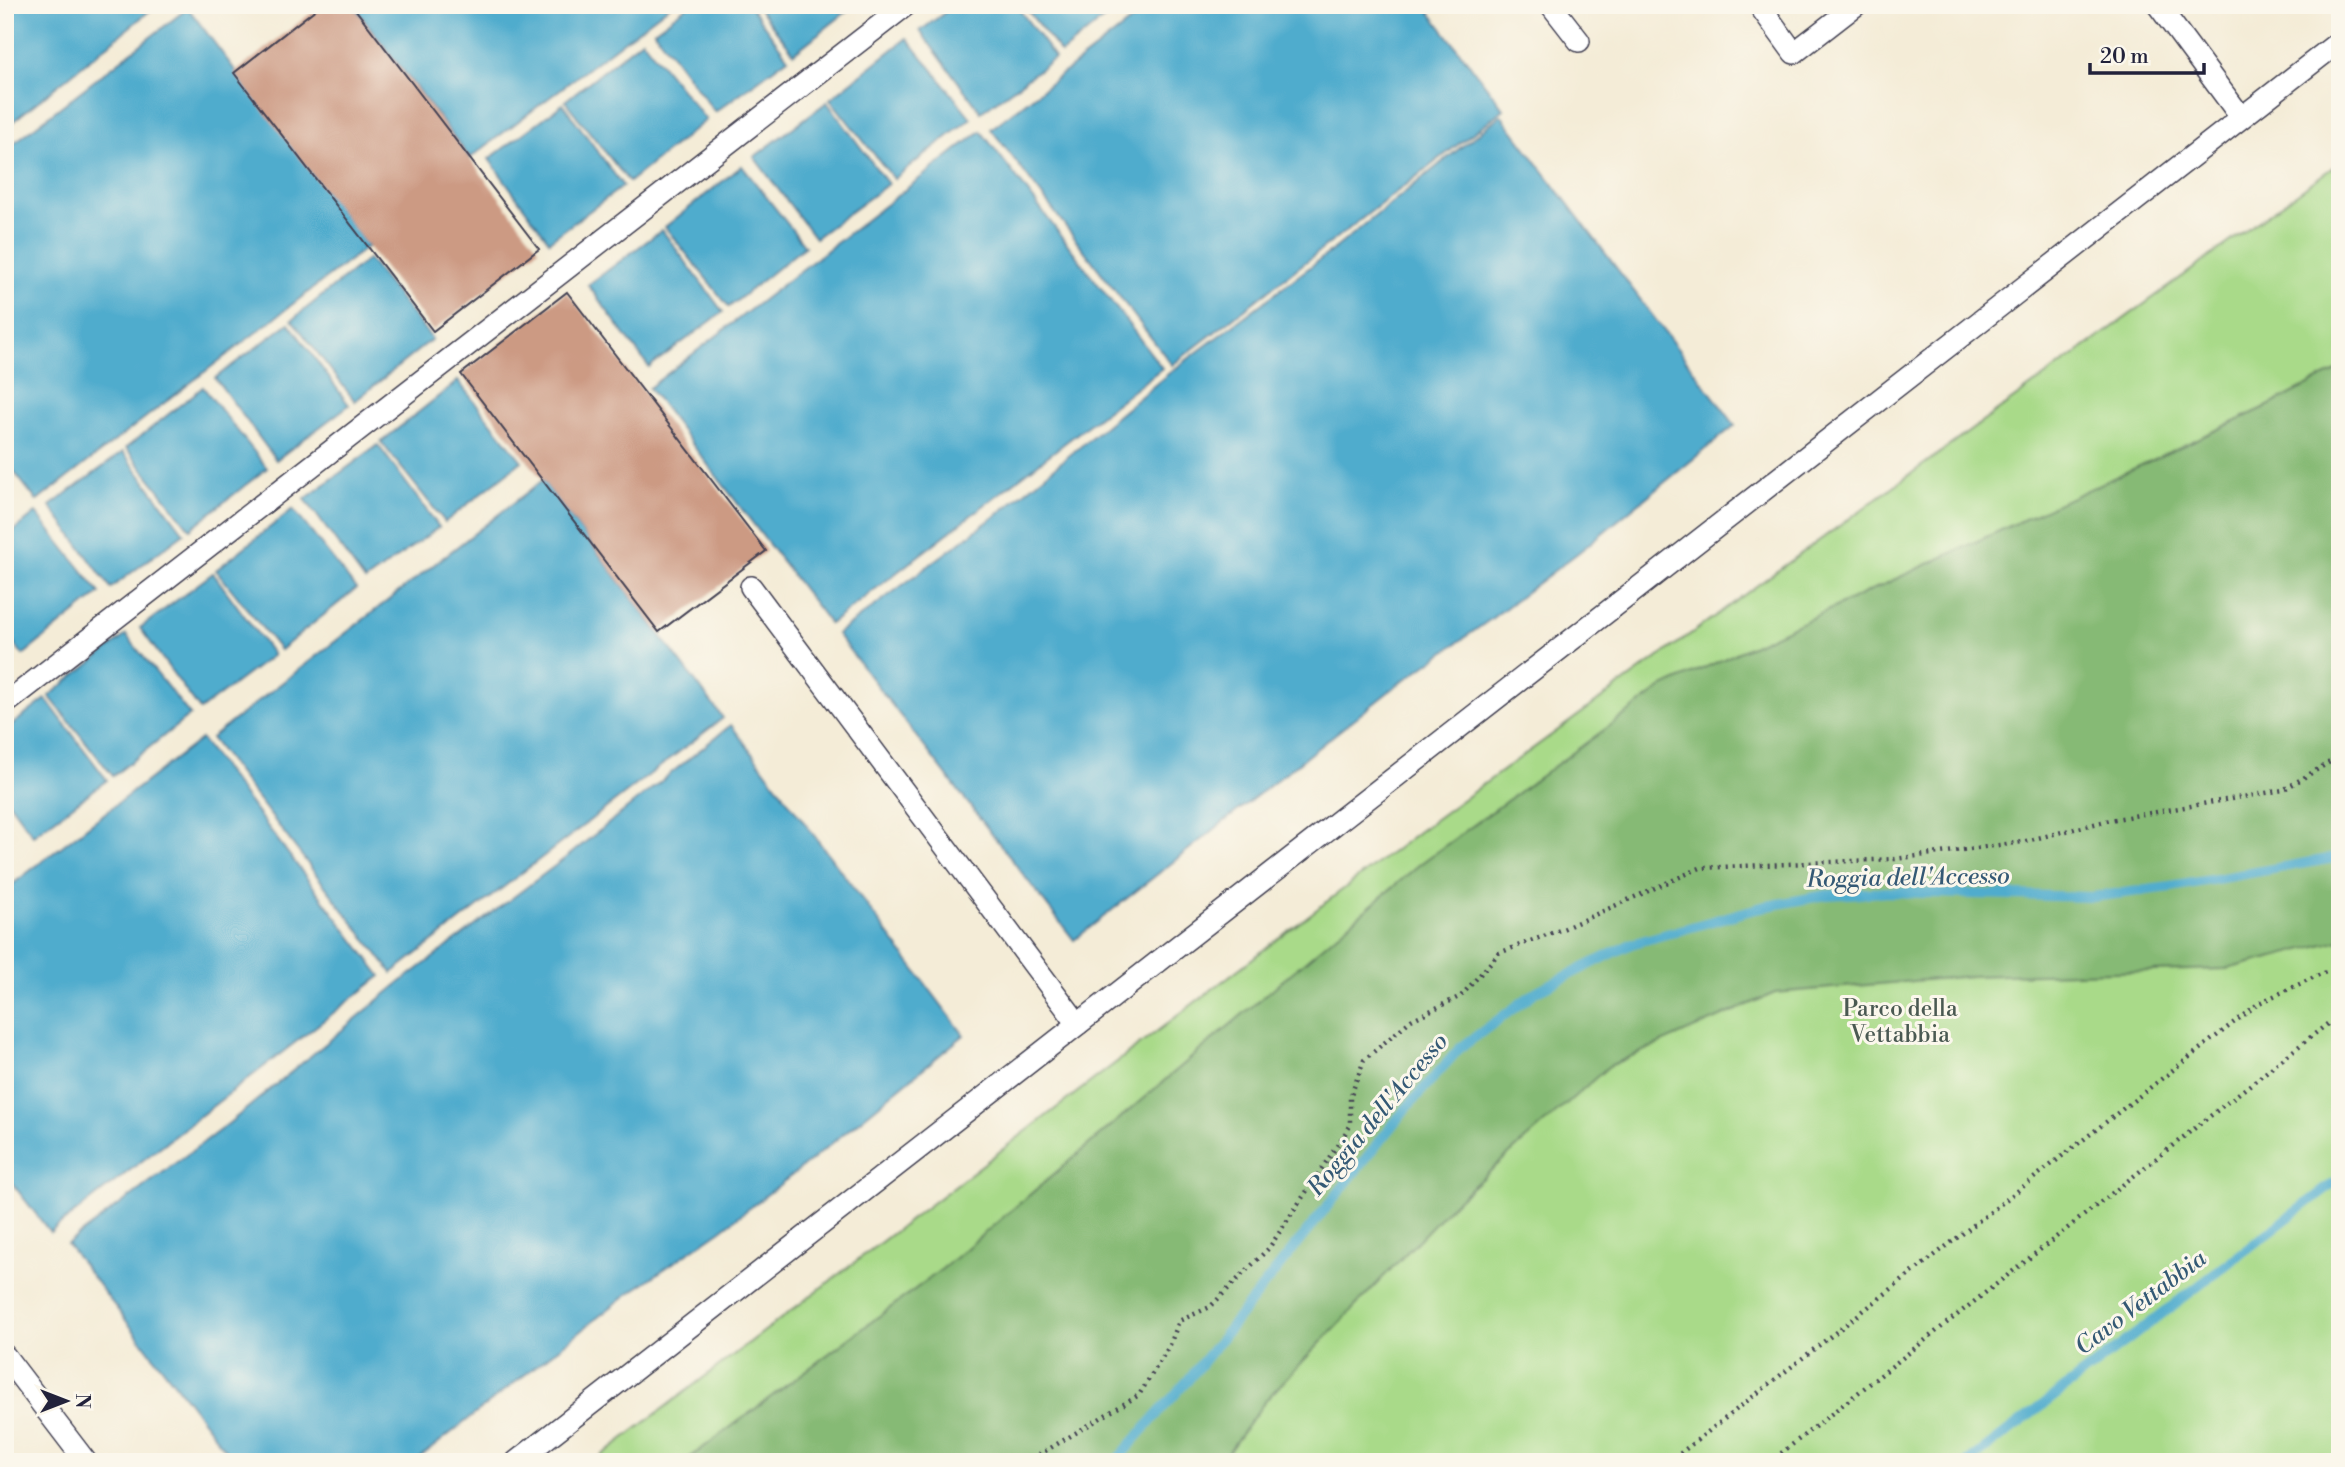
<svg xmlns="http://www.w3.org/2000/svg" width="2345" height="1467" viewBox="0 0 2345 1467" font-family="'Libre Bodoni',serif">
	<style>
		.green { fill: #a9da89; stroke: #667e62; stroke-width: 2 }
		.forest { fill: #86ba75; stroke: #546e58; stroke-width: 2 }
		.water { fill: #4faccd; stroke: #386784; stroke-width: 2 }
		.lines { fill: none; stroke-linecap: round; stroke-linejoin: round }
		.stream { stroke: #4faccd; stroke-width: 10 }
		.building { fill: #cc9a83 }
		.service-casing { stroke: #424052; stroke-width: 24 }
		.path { stroke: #424052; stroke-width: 4.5; stroke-dasharray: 2 5; stroke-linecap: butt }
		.service { stroke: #fff; stroke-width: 21 }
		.labels { text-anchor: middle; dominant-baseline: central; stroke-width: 6; stroke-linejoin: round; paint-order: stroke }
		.park-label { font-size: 23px; fill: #4a5952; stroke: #fbf7ec }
		.water-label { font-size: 24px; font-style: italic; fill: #345975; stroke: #fbf7ec }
	</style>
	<rect width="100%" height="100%" fill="#fbf7ec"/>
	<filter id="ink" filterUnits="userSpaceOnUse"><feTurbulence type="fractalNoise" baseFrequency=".0143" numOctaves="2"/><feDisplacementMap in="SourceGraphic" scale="14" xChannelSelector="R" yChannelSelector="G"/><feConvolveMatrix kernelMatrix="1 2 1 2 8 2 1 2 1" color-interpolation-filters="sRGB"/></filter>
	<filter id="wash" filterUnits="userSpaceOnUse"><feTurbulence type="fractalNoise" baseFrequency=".00686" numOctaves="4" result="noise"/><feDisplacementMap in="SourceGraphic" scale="28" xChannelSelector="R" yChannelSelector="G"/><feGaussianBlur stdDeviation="1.57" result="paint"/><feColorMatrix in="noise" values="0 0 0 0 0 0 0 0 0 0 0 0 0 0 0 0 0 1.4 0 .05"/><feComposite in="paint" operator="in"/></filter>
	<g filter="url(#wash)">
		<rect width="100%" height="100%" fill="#f4ecd7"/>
		<polygon class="green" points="2340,162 2340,1462 593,1462 1422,829"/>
		<polygon class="forest" points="2340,369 2340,940 2227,969 1972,976 1775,993 1609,1066 1453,1204 1266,1400 1221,1462 684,1462 942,1269 1420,864 1663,687 2266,407"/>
		<g class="water">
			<polygon points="5,5 157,5 5,128"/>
			<polygon points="353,5 671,5 470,158"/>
			<polygon points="689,5 749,5 788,58 715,112 654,31"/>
			<polygon points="756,5 855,5 794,53"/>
			<polygon points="955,5 1016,5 1055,58 981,112 920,31"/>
			<polygon points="1023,5 1121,5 1061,53"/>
			<polygon points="1152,5 1424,5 1504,109 1172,365 991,129"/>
			<polygon points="188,8 368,246 37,501 5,460 5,150"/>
			<polygon points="907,38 971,118 894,179 830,99"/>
			<polygon points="642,40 706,120 629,182 565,101"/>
			<polygon points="827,102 888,184 815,238 754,157"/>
			<polygon points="563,104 623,186 549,241 489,159"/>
			<polygon points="1501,115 1735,425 1579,552 1491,619 1396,686 1074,940 837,634 998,514 1168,374 1338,246"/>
			<polygon points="981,131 1162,368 830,624 649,388"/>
			<polygon points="742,166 805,246 729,307 665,227"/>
			<polygon points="662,230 723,312 649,367 588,285"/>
			<polygon points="368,259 432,339 355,401 292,320"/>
			<polygon points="289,323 349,405 276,460 215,378"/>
			<polygon points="458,381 522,461 445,522 381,442"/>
			<polygon points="203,387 267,468 190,529 126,448"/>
			<polygon points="378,445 439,527 365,581 305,499"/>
			<polygon points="123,452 184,533 111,588 50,506"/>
			<polygon points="543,480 723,718 392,973 211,738"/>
			<polygon points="293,509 356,589 280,650 216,570"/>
			<polygon points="36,513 100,593 23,655 5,632 5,538"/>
			<polygon points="213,573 273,655 200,710 140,628"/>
			<polygon points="126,635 190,715 113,776 49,696"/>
			<polygon points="46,699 107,780 33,835 5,797 5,730"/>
			<polygon points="731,725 964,1035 809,1162 721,1230 625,1296 414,1462 235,1462 67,1244 228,1124 398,984 568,856"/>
			<polygon points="201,739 381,976 50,1232 5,1174 5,890"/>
		</g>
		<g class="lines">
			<g class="stream">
				<polyline points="1115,1462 1188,1380 1403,1112 1459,1049 1537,991 1631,944 1762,907 1826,895 1887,892 2092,897 2171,887 2340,857"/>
				<polyline points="1968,1462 2340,1178"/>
			</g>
		</g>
		<g id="blocks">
			<g class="building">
				<polygon points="321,5 352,5 539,249 433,331 234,73"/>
				<polygon points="567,292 766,551 659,632 461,374"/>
			</g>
		</g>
	</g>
	<g filter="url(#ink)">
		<use href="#blocks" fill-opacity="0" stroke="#424052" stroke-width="2"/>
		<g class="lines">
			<defs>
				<g id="service">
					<polyline points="1551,5 1579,41"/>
					<polyline points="1759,5 1794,53 1856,5"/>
					<polyline points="2158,5 2241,117"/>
					<polyline points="751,587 1078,1024"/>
					<polyline points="5,704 906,5"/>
					<polyline points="5,1356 86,1462"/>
					<polyline points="516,1462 2340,41"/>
				</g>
			</defs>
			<use href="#service" class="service-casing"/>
			<g class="path">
				<polyline points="1027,1462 1139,1395 1170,1345 1179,1321 1210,1307 1269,1248 1350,1126 1350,1098 1364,1060 1411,1020 1461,996 1499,953 1565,928 1700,868 1895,859 2022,842 2110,820 2283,790 2340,756"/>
				<polyline points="1669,1462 2259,1003 2323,973 2340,969"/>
				<polyline points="1770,1462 2340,1014"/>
			</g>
			<use href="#service" class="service"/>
		</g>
	</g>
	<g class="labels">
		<g class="park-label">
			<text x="1900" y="1009">Parco della<tspan x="1900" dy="26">Vettabbia</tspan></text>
		</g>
		<g class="water-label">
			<text transform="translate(1908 878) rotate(-1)">Roggia dell'Accesso</text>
			<text transform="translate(1378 1115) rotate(-50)">Roggia dell'Accesso</text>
			<text transform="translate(2141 1303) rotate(-37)">Cavo Vettabbia</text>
		</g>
	</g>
	<rect width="2345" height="1467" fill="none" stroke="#fbf7ec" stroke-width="28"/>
	<g transform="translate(66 1401) rotate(90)" stroke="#fbf7ec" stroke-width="5" paint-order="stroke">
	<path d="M0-5L12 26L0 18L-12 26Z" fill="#22223b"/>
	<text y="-10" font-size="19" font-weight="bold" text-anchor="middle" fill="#22223b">N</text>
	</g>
	<path d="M2090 63v10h114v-10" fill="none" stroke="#22223b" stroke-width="3.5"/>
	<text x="2100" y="63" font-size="21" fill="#22223b" stroke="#fbf7ec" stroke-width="5" paint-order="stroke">20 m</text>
</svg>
